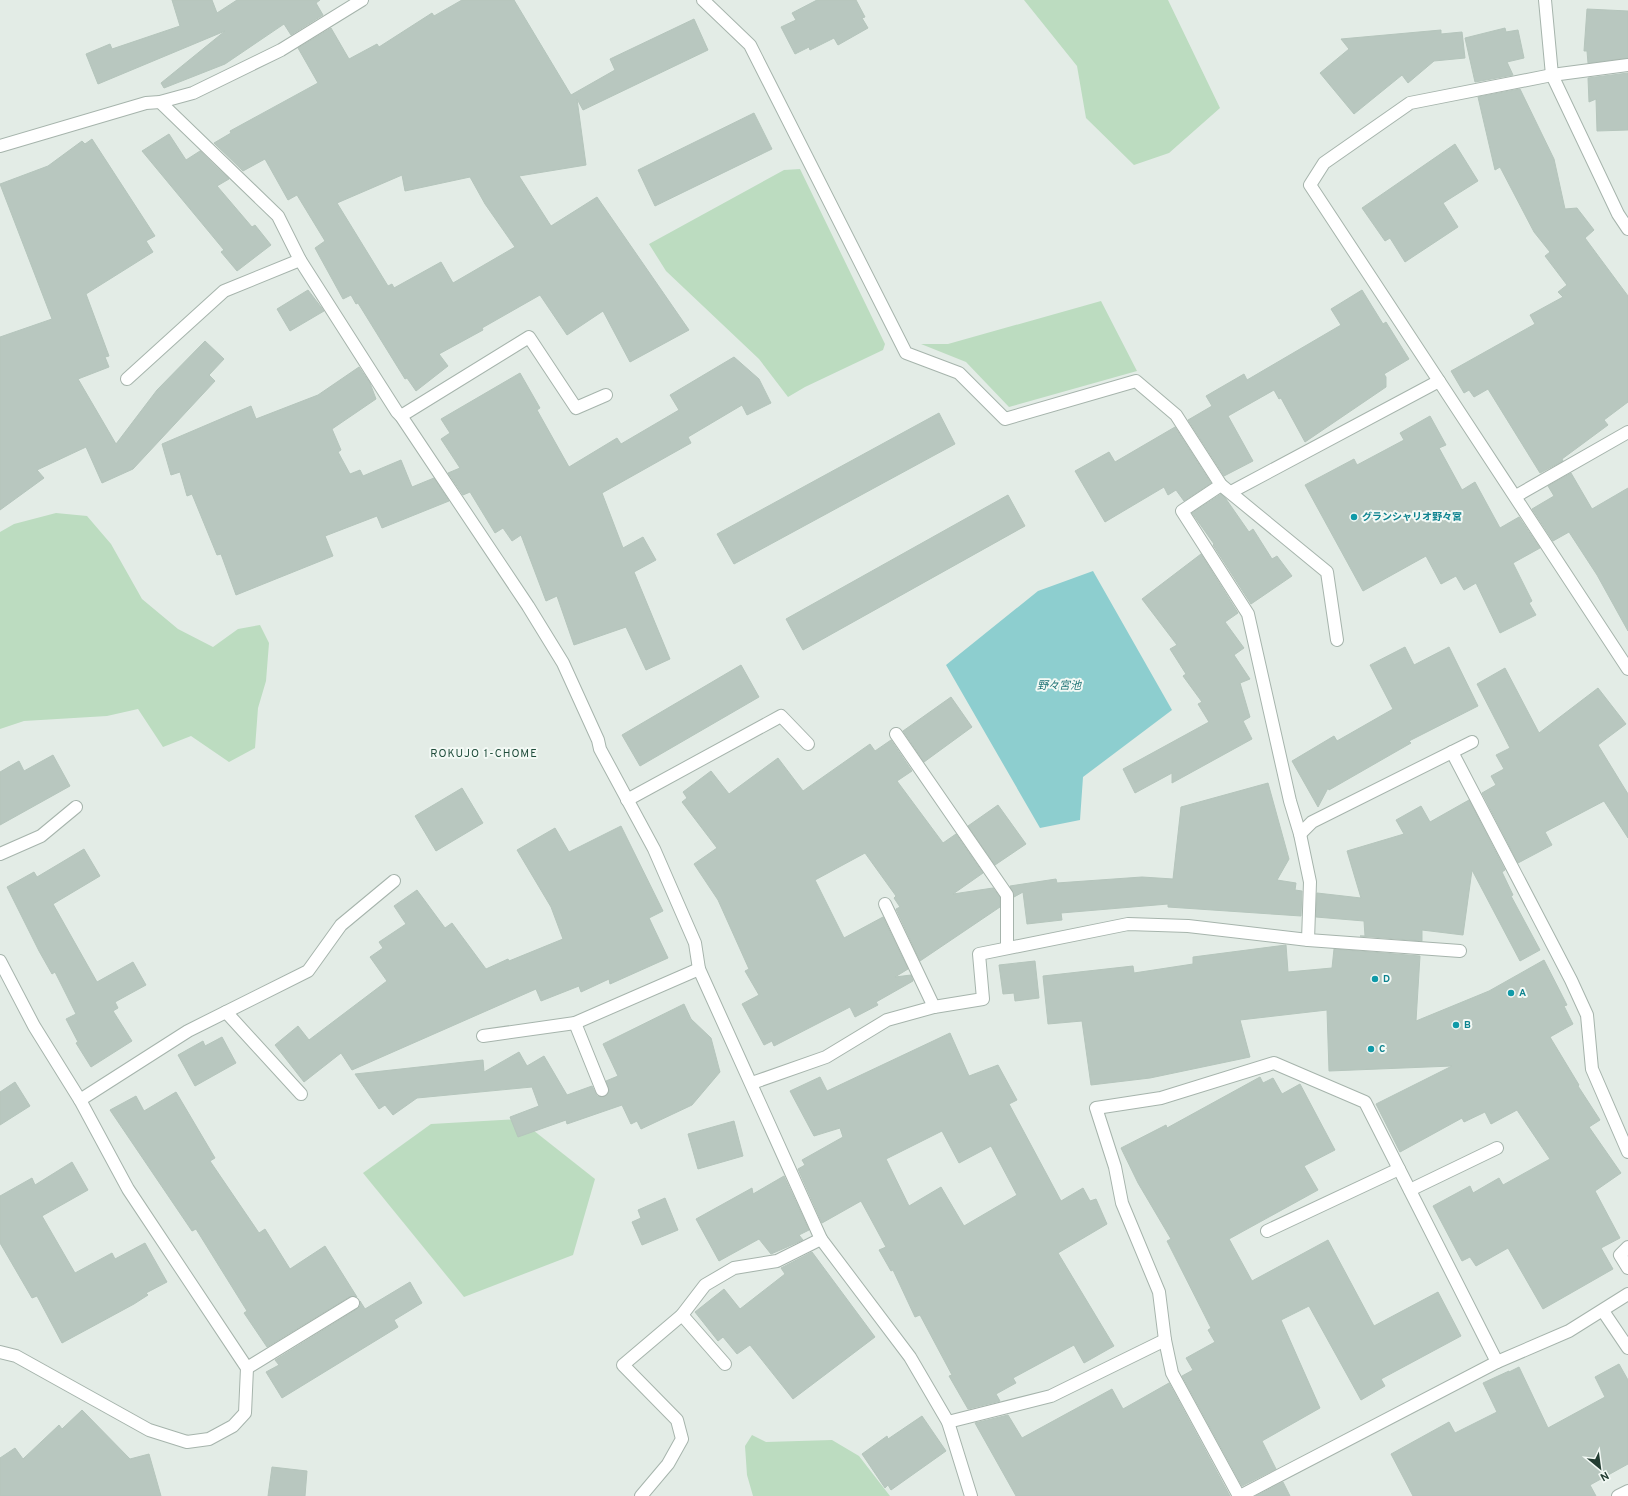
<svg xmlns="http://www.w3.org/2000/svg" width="1628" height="1496" viewBox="0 0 1628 1496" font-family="Overpass,'Noto Sans JP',sans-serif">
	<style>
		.green { fill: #bcdcc0 }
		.water { fill: #8dcecf }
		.building { fill: #b8c7bf; stroke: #b5c5bc; fill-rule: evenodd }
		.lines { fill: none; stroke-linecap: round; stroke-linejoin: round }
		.minor-casing { stroke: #a6b4ac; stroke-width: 14 }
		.minor { stroke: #fff; stroke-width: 12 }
		.culture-dot { fill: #0f9aa8; stroke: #f3f9f5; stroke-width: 1.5 }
		.labels { text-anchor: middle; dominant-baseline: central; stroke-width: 4; stroke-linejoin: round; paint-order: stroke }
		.culture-label { font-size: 10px; font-weight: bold; fill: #0d838f; stroke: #f3f9f5; text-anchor: start }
		.water-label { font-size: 11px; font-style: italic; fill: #1f7476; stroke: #f3f9f5 }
		.neighbourhood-label { font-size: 11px; letter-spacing: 1px; fill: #204e3c; stroke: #f3f9f5 }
	</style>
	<rect width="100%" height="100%" fill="#e3ece6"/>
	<g class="green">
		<polygon points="1024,0 1168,0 1220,108 1169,153 1134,165 1086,118 1077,66"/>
		<polygon points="800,169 885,344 883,350 805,387 788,397 759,359 666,271 649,244 784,170"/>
		<polygon points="1101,301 1137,371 1009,407 966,362 921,344 948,344"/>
		<polygon points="56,513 87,516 111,544 142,599 178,629 213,647 238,629 260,625 269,643 266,681 258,708 255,748 229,762 191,736 163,747 138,709 107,716 24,721 0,729 0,532 14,524"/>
		<polygon points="519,1119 595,1179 573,1255 464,1297 363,1173 431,1124"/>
		<polygon points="752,1435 766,1442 832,1440 859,1456 890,1496 753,1496 747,1475 745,1446"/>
	</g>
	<polygon class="water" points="1093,571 1172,710 1083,777 1080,820 1040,828 946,665 1038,591"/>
	<g class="building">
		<polygon points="172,0 212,0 217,13 237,0 320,0 316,3 323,15 291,35 284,24 225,64 164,88 161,83 225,31 98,84 86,54 110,44 112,49 180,26"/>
		<path d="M462,0h52l57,95 44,-25 -5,-11 84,-40 14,31 -125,60 -6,-11 9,66 -67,11 32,50 46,-29 92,133 -59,32 -27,-51 -36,24 -27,-40 -58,33 1,2 -44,24 9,12 -32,25 -9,-13 -2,1 -47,-76 -2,1 -5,-9 -8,4 -28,-51 10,-7 -28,-46 -9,5 -23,-41 -22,12 -29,-28 17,-10 -1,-2 88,-48 -20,-35 33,-20 18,31 28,-15 2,3 53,-34 2,3zM402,175l3,16 65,-14 15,27 30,43 -62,36 -12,-21 -47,26 -2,-4 -4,2 -51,-83z"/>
		<polygon points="817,0 856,0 865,17 862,18 868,28 838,45 834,38 810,50 809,47 795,54 781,27 796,20 792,13"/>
		<polygon points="1587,9 1628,11 1628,58 1588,63 1587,51 1584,51"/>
		<polygon points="1505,28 1506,32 1518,30 1524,58 1507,62 1513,75 1475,82 1465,38"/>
		<polygon points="1441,30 1441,34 1462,32 1465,58 1434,61 1408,83 1402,75 1354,114 1320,73 1349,49 1341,39"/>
		<polygon points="1628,73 1628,130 1597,131 1596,99 1589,102 1588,78"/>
		<polygon points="1520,89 1554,159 1565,209 1577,208 1594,230 1585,238 1628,296 1628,402 1604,420 1608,425 1562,459 1563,461 1540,473 1488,389 1474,397 1469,390 1464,393 1451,371 1535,324 1530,315 1563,297 1558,292 1567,285 1545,256 1550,252 1534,232 1500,167 1495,170 1478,97"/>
		<polygon points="754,113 772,149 655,206 638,170"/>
		<polygon points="169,134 186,160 200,151 229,179 217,186 252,227 255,225 271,245 237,271 221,252 224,250 142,151"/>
		<polygon points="92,139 155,236 146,241 153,252 86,294 109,356 105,357 109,367 78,379 116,444 157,390 205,341 224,359 209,375 215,381 133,469 102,483 86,447 37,470 44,478 0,510 0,337 52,319 0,184 48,166 82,141 85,144"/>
		<polygon points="1455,144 1478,181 1443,203 1458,227 1405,262 1390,238 1385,241 1362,208"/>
		<polygon points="308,290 324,311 290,331 277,309"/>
		<polygon points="1362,290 1383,324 1386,322 1409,359 1384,374 1386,377 1386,387 1305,442 1281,398 1279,399 1274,390 1228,416 1253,461 1224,476 1188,420 1212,406 1206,396 1244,374 1247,380 1341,325 1331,309"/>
		<polygon points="734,357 759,379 771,403 747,415 742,405 688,437 691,443 602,493 623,548 643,537 656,560 634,572 670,659 646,670 626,627 574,645 557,596 546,601 521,535 512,541 503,528 495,533 470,492 463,495 448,473 460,468 441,439 450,433 441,419 520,373 540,408 537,410 569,467 617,438 621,444 679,410 670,395"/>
		<polygon points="359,367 370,383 376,399 332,429 341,450 338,452 350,474 360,470 363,476 401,460 412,487 434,478 449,501 382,528 377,516 325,536 333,556 236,595 221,554 217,555 192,494 187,496 180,472 171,475 162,444 251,406 256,419 318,395"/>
		<polygon points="939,413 955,444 734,564 717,534"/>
		<polygon points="1430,416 1446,445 1439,448 1462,490 1475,482 1500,528 1519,517 1540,548 1513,563 1532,601 1529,603 1536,615 1500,633 1476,583 1464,590 1456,576 1441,584 1426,556 1363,591 1305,485 1354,459 1357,465 1404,440 1400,433"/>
		<polygon points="1175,427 1211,483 1184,501 1176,490 1168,495 1164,487 1105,522 1075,471 1109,452 1115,462"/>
		<polygon points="1571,473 1592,509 1628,488 1628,631 1597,575 1569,532 1553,541 1532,509 1554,496 1548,486"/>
		<polygon points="1221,494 1226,499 1249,532 1253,529 1272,559 1277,556 1292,576 1251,604 1213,545 1214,544 1192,513"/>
		<polygon points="1008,495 1025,526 803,650 786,619"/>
		<polygon points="1201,554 1238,613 1225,622 1244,648 1234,655 1250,679 1240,683 1250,717 1243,721 1252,739 1172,783 1172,773 1135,793 1123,769 1209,722 1198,704 1202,702 1183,676 1186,674 1170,649 1177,645 1142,599"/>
		<polygon points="1405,647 1414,665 1449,647 1478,706 1409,741 1411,743 1329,790 1328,788 1318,807 1292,761 1334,736 1337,741 1393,709 1370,665"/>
		<polygon points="741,665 759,697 640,766 622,735"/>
		<polygon points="1505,668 1539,733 1598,688 1626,724 1598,745 1628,794 1628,838 1604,801 1545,832 1552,845 1518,863 1482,793 1496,785 1491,776 1504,769 1496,755 1510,748 1477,684"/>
		<polygon points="951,697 972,727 924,762 903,731"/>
		<polygon points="891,740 912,771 897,781 943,843 956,834 983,873 953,894 993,888 1000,897 1000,907 920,961 896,909 900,907 894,898 896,896 865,853 815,880 844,938 883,917 908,969 895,977 911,975 913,981 876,1002 878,1005 855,1017 850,1007 774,1046 772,1041 764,1045 742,1004 759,995 745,971 749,969 718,900 694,864 717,848 682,802 687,798 683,792 711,771 729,794 778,758 803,791 870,744 875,751"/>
		<polygon points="53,755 70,786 0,825 0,772 19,761 24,771"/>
		<polygon points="1268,783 1289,859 1277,880 1296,883 1295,890 1302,891 1301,916 1168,907 1168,904 1061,913 1062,920 1027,924 1023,892 1014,897 1010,886 1056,879 1057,883 1142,877 1173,879 1181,807"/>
		<polygon points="462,788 483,823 436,851 415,816"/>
		<polygon points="1469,800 1505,870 1502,872 1513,895 1511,896 1540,950 1520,961 1472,870 1463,935 1422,930 1422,941 1360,936 1365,936 1364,921 1316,917 1317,893 1361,898 1347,851 1404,834 1396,820 1421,806 1430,822"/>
		<polygon points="998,805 1026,844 995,865 968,826"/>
		<polygon points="621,826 663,911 649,918 668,958 610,984 609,979 581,992 579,986 541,1001 536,989 352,1070 341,1053 304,1082 275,1045 298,1026 309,1040 387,981 370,957 383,948 379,942 406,924 394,906 417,890 445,928 452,923 486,969 508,959 509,961 563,939 551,907 517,850 555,828 569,852"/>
		<polygon points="84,849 100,876 53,904 97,982 133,962 146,985 115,1002 118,1008 113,1011 132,1041 91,1067 76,1043 78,1042 66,1019 76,1014 55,972 52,974 39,951 7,887 34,872 37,877"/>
		<polygon points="1286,945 1288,972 1332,968 1334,949 1420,956 1416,1021 1489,991 1544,960 1567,1005 1564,1006 1573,1024 1550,1037 1579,1085 1578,1086 1600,1120 1589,1127 1621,1173 1595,1191 1620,1238 1601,1248 1613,1269 1543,1309 1508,1248 1476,1266 1470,1257 1462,1261 1433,1206 1470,1186 1473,1193 1499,1178 1503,1185 1550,1159 1517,1110 1491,1124 1485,1112 1464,1122 1462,1118 1400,1152 1376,1104 1452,1066 1329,1071 1327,1010 1240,1020 1250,1057 1150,1078 1091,1085 1082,1021 1048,1024 1043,976 1133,966 1134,973 1193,964 1193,957"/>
		<polygon points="1035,961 1039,998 1015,1001 1014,993 1003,994 999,965"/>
		<polygon points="684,1004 691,1019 711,1038 720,1072 692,1105 641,1129 637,1121 631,1124 622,1105 567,1124 566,1120 518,1137 510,1117 539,1106 532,1087 417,1098 393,1115 385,1105 379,1109 355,1074 483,1060 484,1072 519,1052 527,1066 544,1056 567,1095 592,1086 597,1096 604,1097 609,1091 606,1081 618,1076 603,1044"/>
		<path d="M950,1033l19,43 29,-11 19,35 -8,4 52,97 22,-13 7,13 6,-2 11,25 -49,29 56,93 -30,17 -10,-18 -61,33 3,5 -20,11 4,7 -32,8 -19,-33 3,-1 -32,-60 -5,2 -22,-47 -2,1 -12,-21 7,-3 -25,-46 -39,22 -24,-54 7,-4 -3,-5 41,-23 -3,-9 -26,8 -24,-45 30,-14 7,14zM942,1131l17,32 32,-17 26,49 -53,31 -23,-39 -32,19 -23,-47z"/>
		<polygon points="222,1037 236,1063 195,1086 178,1055 203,1041 205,1046"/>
		<polygon points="1260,1077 1263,1083 1273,1078 1282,1094 1300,1084 1335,1150 1304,1166 1318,1190 1229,1239 1252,1281 1328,1240 1374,1326 1438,1292 1461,1336 1381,1379 1385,1386 1361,1400 1309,1306 1281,1320 1320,1408 1262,1441 1276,1469 1242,1486 1182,1376 1193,1370 1186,1358 1215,1342 1208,1330 1211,1328 1167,1241 1171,1239 1138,1183 1121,1148 1166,1125 1167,1128"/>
		<polygon points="15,1082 30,1106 0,1125 0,1092"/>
		<polygon points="176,1092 215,1158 210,1161 259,1233 265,1229 290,1269 325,1246 357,1297 349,1297 267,1347 244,1313 247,1311 196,1229 192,1231 110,1110 136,1096 144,1111"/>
		<polygon points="734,1121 743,1156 698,1169 688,1134"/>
		<polygon points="72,1162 88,1190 42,1216 75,1273 112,1253 115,1259 145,1243 167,1282 146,1293 148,1295 134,1304 62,1343 37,1296 32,1298 0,1243 0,1196 32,1178 35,1185"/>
		<polygon points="784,1176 809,1230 799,1235 803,1240 771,1254 759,1239 719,1261 696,1219 752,1188 753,1194"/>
		<polygon points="665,1198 678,1230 642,1245 632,1222 641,1218 638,1210"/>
		<polygon points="812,1252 875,1337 793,1399 750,1345 737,1354 723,1337 718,1341 695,1312 724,1289 740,1309 785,1274 781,1268"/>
		<polygon points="410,1282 422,1303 394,1320 398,1327 282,1398 266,1372 279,1365 275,1360 357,1309 360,1306 360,1301 365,1309"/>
		<polygon points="1619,1364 1628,1380 1628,1464 1590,1485 1596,1496 1413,1496 1391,1454 1449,1422 1455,1433 1497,1412 1483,1383 1509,1371 1509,1372 1519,1367 1548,1428 1605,1397 1595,1377"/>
		<polygon points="1169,1383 1230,1496 1016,1496 975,1423 1008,1415 1022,1438 1112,1389 1123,1409"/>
		<polygon points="82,1410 130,1459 149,1454 161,1496 0,1496 0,1458 15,1448 23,1459 59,1425 62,1429"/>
		<polygon points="922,1416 946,1451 891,1490 888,1485 885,1488 862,1454 887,1436 888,1439"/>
		<polygon points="272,1467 307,1471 305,1496 268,1496"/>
		<polygon points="1283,1482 1290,1496 1256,1496"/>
	</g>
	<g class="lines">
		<defs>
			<g id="minor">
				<polyline points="703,0 750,45 906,353 959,373 1005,419 1136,381 1176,415 1221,485 1327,572 1337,640"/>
				<polyline points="1545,0 1552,75 1618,214 1628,229"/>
				<polyline points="160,102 278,216 300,260 397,412 401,416 528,606 563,663 598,740 600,749 654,849 695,943 699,969 821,1239 910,1357 948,1422 971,1496"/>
				<polyline points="0,146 146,103 160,102 193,93 281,50 362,0"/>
				<polyline points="127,379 224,291 300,260"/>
				<polyline points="1439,381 1310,185 1324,163 1410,103 1552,75 1628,65"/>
				<polyline points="401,416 529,337 576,408 606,395"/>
				<polyline points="1221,485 1182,511 1248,614 1290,801 1300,834 1310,882 1308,940"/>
				<polyline points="1231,492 1439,381 1628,669"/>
				<polyline points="1516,496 1628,432"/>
				<polyline points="896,734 1007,895 1007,947"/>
				<polyline points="1452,752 1571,980 1587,1015 1592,1069 1628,1152"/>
				<polyline points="627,800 781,716 808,744"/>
				<polyline points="1300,834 1312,822 1472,742"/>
				<polyline points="0,854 41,836 76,807"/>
				<polyline points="885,904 934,1007"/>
				<polyline points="0,961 34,1026 80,1100 128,1189 247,1368 245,1413 233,1426 209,1439 187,1442 149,1430 16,1356 0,1352"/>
				<polyline points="226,1012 301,1094"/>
				<polyline points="575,1023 602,1090"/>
				<polyline points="483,1036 575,1023 699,969"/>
				<polyline points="752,1083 826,1057 887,1020 934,1007 983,999 979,954 1128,924 1188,926 1308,940 1460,951"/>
				<polyline points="80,1100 188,1031 308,971 341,925 394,881"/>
				<polyline points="1410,1190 1497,1148"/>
				<polyline points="1267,1231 1399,1169"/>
				<polyline points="1628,1247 1620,1255 1628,1268"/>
				<polyline points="1603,1311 1628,1348"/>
				<polyline points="682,1315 725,1364"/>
				<polyline points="247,1368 353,1303"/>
				<polyline points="948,1422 1051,1396 1165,1340"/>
				<polyline points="641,1496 668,1464 682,1439 677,1420 623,1365 682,1315 705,1285 734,1268 777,1261 821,1239"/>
				<polyline points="1239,1496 1172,1373 1165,1340 1159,1292 1122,1203 1115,1167 1096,1108 1161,1098 1274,1063 1365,1102 1497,1362"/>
				<polyline points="1240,1496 1497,1362 1569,1331 1628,1294"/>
				<polyline points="1618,1496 1628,1491"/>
			</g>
		</defs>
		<use href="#minor" class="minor-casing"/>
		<use href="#minor" class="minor"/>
	</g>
	<g class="culture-dot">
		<circle cx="1354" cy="517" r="4"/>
		<circle cx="1375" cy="979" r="4"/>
		<circle cx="1511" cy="993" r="4"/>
		<circle cx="1456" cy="1025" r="4"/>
		<circle cx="1371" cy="1049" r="4"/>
	</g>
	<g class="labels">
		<g class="culture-label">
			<text x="1362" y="517">グランシャリオ野々宮</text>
			<text x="1383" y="979">D</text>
			<text x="1519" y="993">A</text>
			<text x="1464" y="1025">B</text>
			<text x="1379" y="1049">C</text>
		</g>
		<g class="water-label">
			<text x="1059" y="686">野々宮池</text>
		</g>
		<g class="neighbourhood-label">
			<text x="484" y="754">ROKUJO 1-CHOME</text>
		</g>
	</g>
	<g transform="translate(1600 1468) rotate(151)" stroke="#f3f9f5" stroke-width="3" paint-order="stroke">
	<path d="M0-3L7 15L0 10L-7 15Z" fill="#233d32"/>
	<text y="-6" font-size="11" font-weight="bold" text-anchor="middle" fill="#233d32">N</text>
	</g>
</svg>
